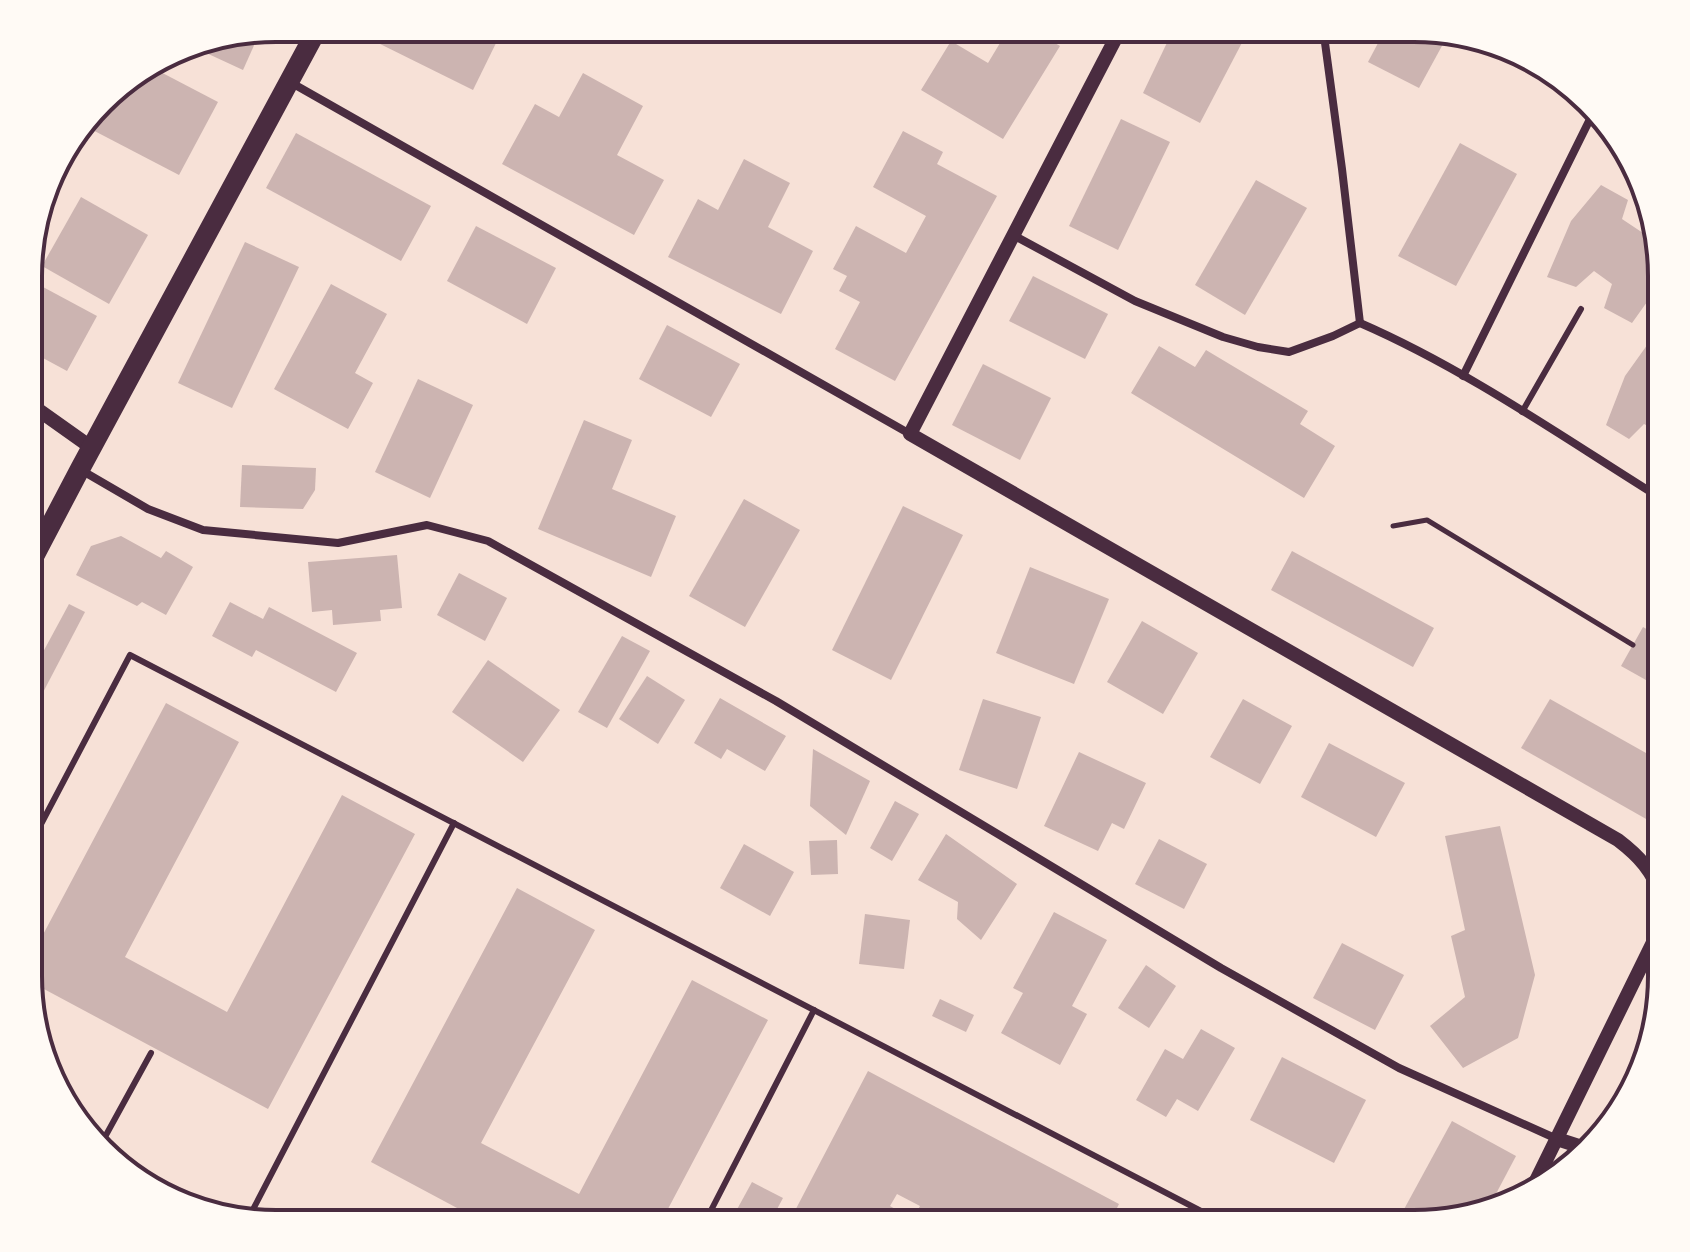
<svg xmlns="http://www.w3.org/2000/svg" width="1690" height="1252" viewBox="0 0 1690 1252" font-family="'Golos Text',sans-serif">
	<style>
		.building { fill: #ccb4b1; fill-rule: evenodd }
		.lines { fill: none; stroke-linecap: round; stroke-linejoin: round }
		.path { stroke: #4a2c40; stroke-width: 5 }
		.service { stroke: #4a2c40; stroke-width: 6 }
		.minor { stroke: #4a2c40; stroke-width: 8 }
		.tertiary { stroke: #4a2c40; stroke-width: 14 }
		.primary { stroke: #4a2c40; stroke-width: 20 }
		.rim { fill: none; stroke: #4a2c40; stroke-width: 4 }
	</style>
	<rect width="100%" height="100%" fill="#f7e1d7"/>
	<g class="building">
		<polygon points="373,28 482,28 499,37 473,90 368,38"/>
		<polygon points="1009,28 1030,28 1060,46 1003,139 921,90 951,41 988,63"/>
		<polygon points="1174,28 1244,28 1246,35 1200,123 1143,93"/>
		<polygon points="1386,28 1430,29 1449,33 1419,88 1368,62"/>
		<polygon points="261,30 243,70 189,45 196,41"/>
		<polygon points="151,67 218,102 179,175 83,125 113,89"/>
		<polygon points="583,73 643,106 617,155 664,180 634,235 502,164 535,104 559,117"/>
		<polygon points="1121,119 1170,142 1118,250 1069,226"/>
		<polygon points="903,131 943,152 937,164 997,196 895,381 835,349 860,302 839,291 847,276 833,269 856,226 906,253 926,216 873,187"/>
		<polygon points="296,133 431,206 401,261 266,188"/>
		<polygon points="1460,143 1517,174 1456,286 1398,256"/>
		<polygon points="744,159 790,183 768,227 813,251 781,314 668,257 698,199 718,210"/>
		<polygon points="1256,180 1307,208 1245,315 1195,285"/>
		<polygon points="1601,185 1628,200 1622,219 1643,233 1650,224 1662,275 1662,281 1632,323 1604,308 1612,284 1594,271 1576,287 1547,277 1571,221"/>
		<polygon points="81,197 148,235 109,304 42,266"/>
		<polygon points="476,226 556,268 527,324 447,281"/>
		<polygon points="245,242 299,267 232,408 178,383"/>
		<polygon points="1033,276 1108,314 1085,359 1009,321"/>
		<polygon points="30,280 97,316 67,371 30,351"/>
		<polygon points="331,284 387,314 355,373 373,383 348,429 274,389"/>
		<polygon points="667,325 740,364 711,417 639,379"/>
		<polygon points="1655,334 1662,338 1662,433 1644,424 1629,439 1606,425 1625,376"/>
		<polygon points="1159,346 1195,367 1206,350 1308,411 1300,424 1335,446 1304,498 1131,393"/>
		<polygon points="983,364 1051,398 1020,460 952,425"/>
		<polygon points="418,379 473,405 430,498 375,472"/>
		<polygon points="584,420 632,440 612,489 676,516 651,577 538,529"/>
		<polygon points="242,465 316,468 315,490 303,509 240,507"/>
		<polygon points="744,499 800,530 745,627 689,596"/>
		<polygon points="903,506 963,535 891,680 832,650"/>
		<polygon points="121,536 161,558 166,551 193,567 166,615 142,602 137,606 76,575 91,546"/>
		<polygon points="1292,551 1434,628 1413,667 1271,590"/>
		<polygon points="397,555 402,608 380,610 381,621 333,625 332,610 312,612 308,562"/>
		<polygon points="1030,567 1109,599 1074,684 996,653"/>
		<polygon points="459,573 507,598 485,641 437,615"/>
		<polygon points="230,602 263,619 269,607 357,653 336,692 256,650 252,657 212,636"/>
		<polygon points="69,604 85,612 38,702 29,697 29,678"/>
		<polygon points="1142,621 1198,653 1163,714 1107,682"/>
		<polygon points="1643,627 1662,638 1662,689 1621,666"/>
		<polygon points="622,636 650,651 607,728 578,712"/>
		<polygon points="488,660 560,710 523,762 452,712"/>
		<polygon points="647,676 685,700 658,744 619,719"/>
		<polygon points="720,698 786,736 765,771 727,749 721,759 694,743"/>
		<polygon points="983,699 1041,717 1017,789 959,770"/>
		<polygon points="1243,699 1292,726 1260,784 1210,757"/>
		<polygon points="1550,699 1662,762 1662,828 1521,748"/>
		<polygon points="166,703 239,742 125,957 227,1012 342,795 415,834 268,1109 29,981 29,961"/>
		<polygon points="29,715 41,721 29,743"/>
		<polygon points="1329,743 1405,783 1376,837 1301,797"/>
		<polygon points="813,749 870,781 846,835 810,806"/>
		<polygon points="1079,752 1146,783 1124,829 1112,823 1098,851 1044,826"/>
		<polygon points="895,801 919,814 892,861 870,848"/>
		<polygon points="1500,826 1535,975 1518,1038 1463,1068 1430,1026 1465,997 1451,936 1465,930 1445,836"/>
		<polygon points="946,834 1017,884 981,940 957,919 958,902 918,880"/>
		<polygon points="1159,839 1207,864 1184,909 1135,884"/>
		<polygon points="837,840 838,874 811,875 809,841"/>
		<polygon points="744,844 794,872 770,916 720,888"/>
		<polygon points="517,888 595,930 481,1143 579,1194 692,980 768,1020 660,1224 487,1224 371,1162"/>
		<polygon points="1054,912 1107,940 1072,1006 1087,1014 1060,1065 1001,1033 1023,993 1013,988"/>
		<polygon points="865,914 910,920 904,969 859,964"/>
		<polygon points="1342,943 1404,975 1375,1030 1313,998"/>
		<polygon points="1146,965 1176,986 1149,1028 1118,1008"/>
		<polygon points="940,999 974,1015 966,1032 932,1016"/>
		<polygon points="1201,1029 1235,1048 1198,1111 1177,1099 1166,1117 1136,1100 1165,1049 1183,1059"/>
		<polygon points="1282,1057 1366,1100 1334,1163 1250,1120"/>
		<path d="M868,1071l251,133 -10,20h-118l6,-11 -9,-5 -8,16h-87l1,-4 -7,-4 -4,8h-95zM897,1194l23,12 -7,13 -23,-13z"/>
		<polygon points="1452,1121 1516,1156 1489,1207 1414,1224 1396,1224"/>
		<polygon points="752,1182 783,1198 769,1224 729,1224"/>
	</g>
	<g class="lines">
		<polyline class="path" points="1393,526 1427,520 1633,645"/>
		<g class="service">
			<polyline points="1522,412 1581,309"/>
			<polyline points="29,847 130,655 1226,1224"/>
			<polyline points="100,1146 151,1053"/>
			<polyline points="247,1221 454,823"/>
			<polyline points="704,1224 814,1010"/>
		</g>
		<g class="minor">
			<polyline points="1323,28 1342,169 1360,323"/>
			<polyline points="290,82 910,434"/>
			<polyline points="1013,235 1135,301 1223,337 1258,347 1289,352 1333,336 1360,323"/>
			<path d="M1360,323c106,46 204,115 302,176"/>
			<polyline points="1463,376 1594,111"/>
			<polyline points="81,470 148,509 203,530 338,543 427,525 488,541 776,701 1221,968 1399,1068 1557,1139"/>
		</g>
		<g class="tertiary">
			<path d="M1121,28l-211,406 708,406c21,16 35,31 44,58"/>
			<polyline points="30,404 92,448"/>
			<polyline points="1557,1139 1588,1149"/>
			<polyline points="1530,1193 1661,926"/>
		</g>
		<polyline class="primary" points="29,566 80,469 318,28"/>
	</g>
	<path d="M0 0H1690V1252H0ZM276 42H1414A234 234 0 0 1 1648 276V976A234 234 0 0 1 1414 1210H276A234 234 0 0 1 42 976V276A234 234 0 0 1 276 42Z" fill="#fffaf5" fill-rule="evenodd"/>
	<path class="rim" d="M276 42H1414A234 234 0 0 1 1648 276V976A234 234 0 0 1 1414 1210H276A234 234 0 0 1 42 976V276A234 234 0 0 1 276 42Z"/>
</svg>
